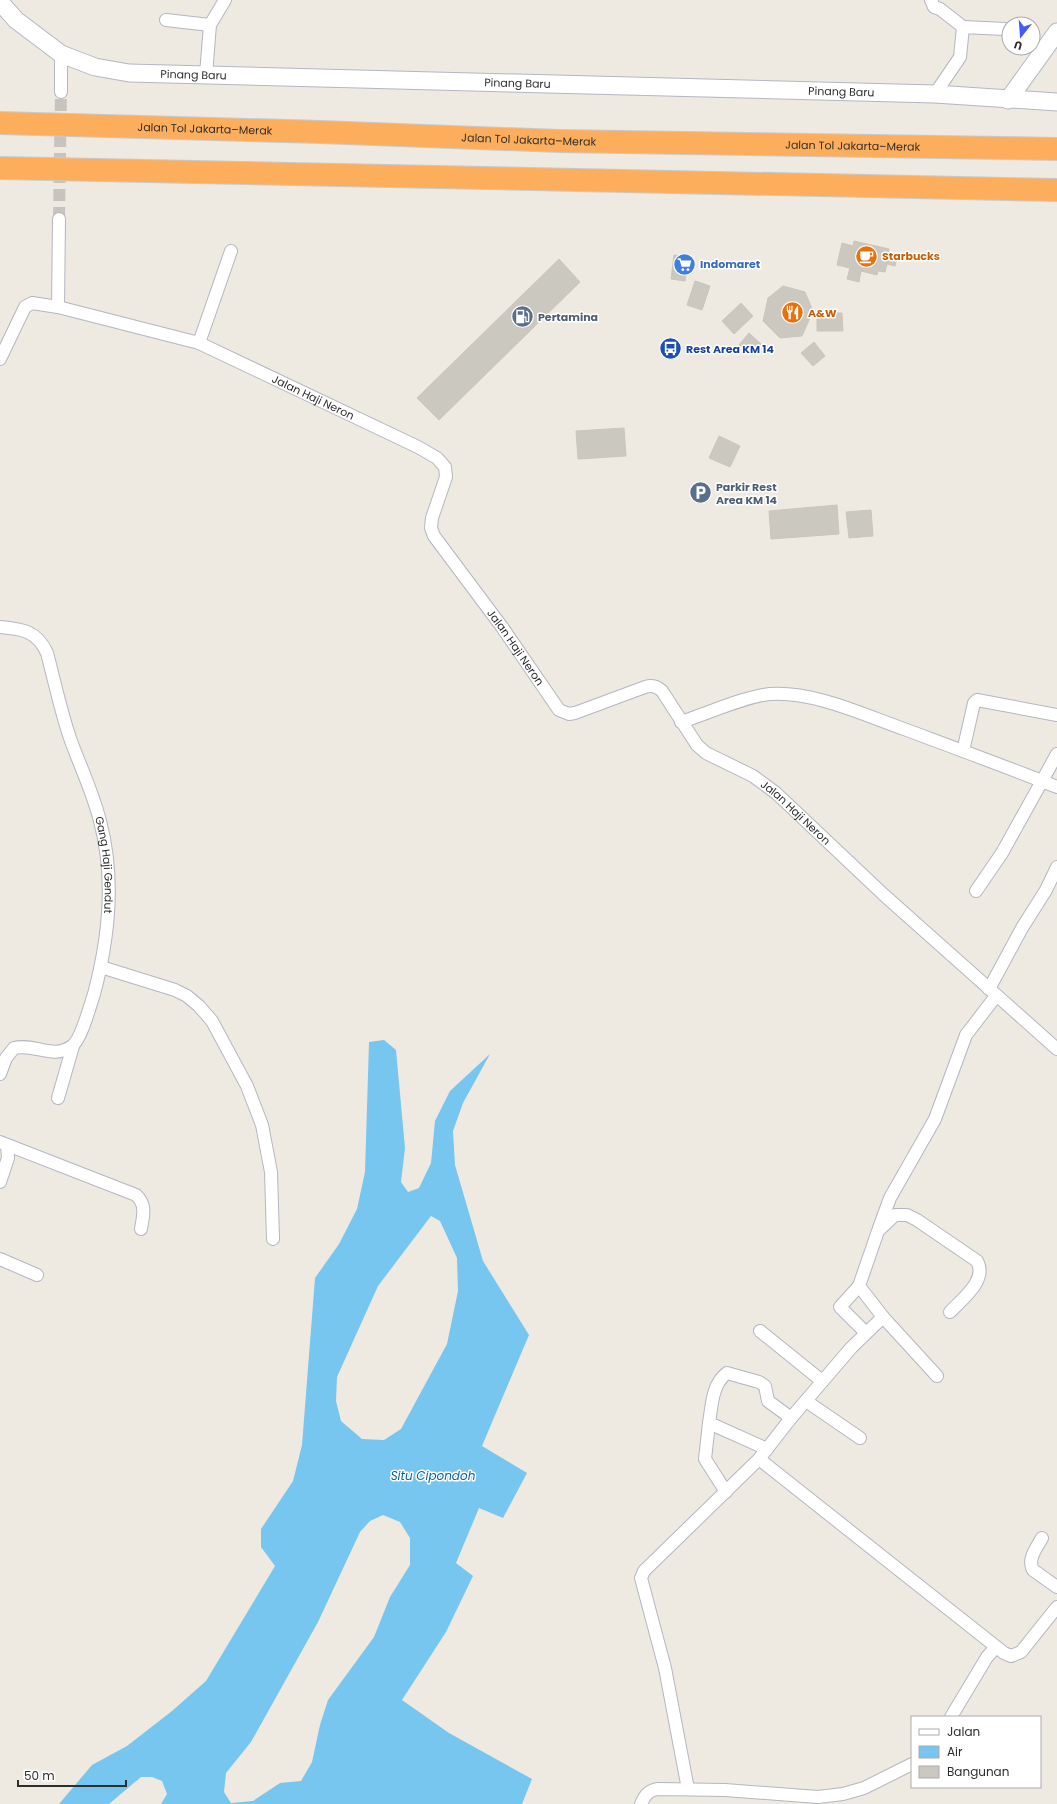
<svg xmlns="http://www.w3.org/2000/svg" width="1057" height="1804" font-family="Poppins,sans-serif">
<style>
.water{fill:#76c6ef;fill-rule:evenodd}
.building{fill:#cbc8bf;stroke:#cbc6ba}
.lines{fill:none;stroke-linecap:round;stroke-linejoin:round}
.street-tunnel{stroke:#c8c4bd;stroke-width:12;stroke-dasharray:12 6;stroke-linecap:butt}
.street-casing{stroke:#b4b6c1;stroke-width:14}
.secondary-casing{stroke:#b4b6c1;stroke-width:19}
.highway-casing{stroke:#c9c9c9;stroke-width:24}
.street{stroke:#fff;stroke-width:12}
.secondary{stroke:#fff;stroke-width:17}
.highway{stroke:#fdae5d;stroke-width:22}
.labels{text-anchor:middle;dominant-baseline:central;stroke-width:3;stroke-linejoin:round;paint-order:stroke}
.street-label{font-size:11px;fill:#2e2e2e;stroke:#fff}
.food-label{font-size:11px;font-weight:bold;fill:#c56008;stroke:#fff;text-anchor:start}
.shop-label{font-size:11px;font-weight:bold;fill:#366cbe;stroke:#fff;text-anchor:start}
.service-label{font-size:11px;font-weight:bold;fill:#4e5e75;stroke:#fff;text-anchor:start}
.transit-label{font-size:11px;font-weight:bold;fill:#164399;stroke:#fff;text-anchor:start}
.water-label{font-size:12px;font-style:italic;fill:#0f64a1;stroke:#fff}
</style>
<rect width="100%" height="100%" fill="#efeae1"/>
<!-- water -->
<path class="water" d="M 384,1040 L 396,1050 L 405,1148 L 401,1182 L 408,1192 L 419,1188 L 431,1163 L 435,1121 L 450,1091 L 490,1054 L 463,1103 L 453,1131 L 455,1165 L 483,1261 L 529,1335 L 482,1446 L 527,1473 L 503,1518 L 479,1508 L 456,1563 L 473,1576 L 446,1632 L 402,1700 L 449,1733 L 532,1779 L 522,1804 L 161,1804 L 167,1794 L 162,1781 L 152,1777 L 141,1777 L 109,1804 L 59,1804 L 92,1765 L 127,1746 L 172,1711 L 206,1681 L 275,1566 L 261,1547 L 261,1529 L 293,1481 L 302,1445 L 315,1278 L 339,1244 L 357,1209 L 365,1172 L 369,1042 ZM 431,1216 L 440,1221 L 457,1258 L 458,1291 L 447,1344 L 401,1429 L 384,1440 L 362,1439 L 341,1421 L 336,1401 L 337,1377 L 378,1286 ZM 383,1515 L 400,1522 L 410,1538 L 410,1565 L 390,1597 L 374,1637 L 328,1700 L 320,1725 L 312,1762 L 301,1781 L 280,1783 L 253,1801 L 231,1803 L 224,1792 L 226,1773 L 251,1742 L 318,1622 L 360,1532 L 370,1521 Z"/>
<!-- building -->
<path class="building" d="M 854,241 L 889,249 L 888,254 L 897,257 L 895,266 L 887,264 L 885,272 L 878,271 L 877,275 L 861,271 L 859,282 L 847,279 L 850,268 L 837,265 L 842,243 L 853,246 Z
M 674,255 L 689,257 L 685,281 L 671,279 Z
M 559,259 L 580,282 L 439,420 L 417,398 Z
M 695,281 L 710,286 L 702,310 L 687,305 Z
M 783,286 L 805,292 L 813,311 L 802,336 L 780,338 L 763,321 L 768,298 Z
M 741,303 L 753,316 L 734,334 L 722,321 Z
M 817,313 L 842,313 L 843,331 L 817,331 Z
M 749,333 L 761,344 L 752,355 L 739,345 Z
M 814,342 L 825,356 L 813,366 L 801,353 Z
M 624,428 L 626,456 L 578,459 L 576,431 Z
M 719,436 L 740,446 L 730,467 L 709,458 Z
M 837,505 L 839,534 L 771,539 L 769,511 Z
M 871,510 L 873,536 L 849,538 L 846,512 Z"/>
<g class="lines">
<!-- street-tunnel -->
<path class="street-tunnel" d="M 59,219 L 61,92"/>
<defs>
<g id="street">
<path d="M 931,0 L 934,7 L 940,9 L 963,27"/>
<path d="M 166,20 L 210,25"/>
<path d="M 61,54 L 61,92"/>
<path d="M 206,74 L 210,25 L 225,0"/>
<path d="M 935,94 L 960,57 L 963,27 L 1005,29"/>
<path d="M 58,307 L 59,219"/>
<path d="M 199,343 L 231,251"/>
<path id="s1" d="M 0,359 L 25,307 L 32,303 L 58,307 L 199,343 L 418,447 L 437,458 L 445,467 L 446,477 L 432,518 L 431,528 L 434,536 L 502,627 L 559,710 L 569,714 L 575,713 L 645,687 C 652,685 656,686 662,691 L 697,745 L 706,753 L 753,776 L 776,793 L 884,895 L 1057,1049"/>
<path id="s2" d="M 0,627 C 23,629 37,631 47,653 C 55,683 61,713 71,741 C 81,768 93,793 100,821 C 115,877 109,938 94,994 C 90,1006 81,1040 72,1046 C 53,1060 35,1043 14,1048 L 6,1058 L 0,1074"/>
<path d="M 681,722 C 706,714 746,696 770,694 C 814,691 864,715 904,729 C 955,748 1007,767 1057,787"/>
<path d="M 963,751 L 974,703 L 977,700 L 1057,715"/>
<path d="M 976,891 L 1002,853 L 1057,754"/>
<path d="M 101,967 L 175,990 L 187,996 L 199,1006 L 212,1021 L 247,1086 L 262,1125 L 271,1172 L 273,1239"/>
<path d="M 989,989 L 1022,928 L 1046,890 L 1057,867"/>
<path d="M 58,1098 L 73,1046"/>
<path d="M 0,1142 L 136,1195 C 147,1205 143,1216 141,1229"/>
<path d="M 0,1182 L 8,1158 L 7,1145"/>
<path d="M 879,1228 L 890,1198 L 935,1119 L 966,1035 L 996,996"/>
<path d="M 0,1259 L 37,1275"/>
<path d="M 859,1286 L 840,1307 L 866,1333"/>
<path d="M 883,1317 L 937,1376"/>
<path d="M 760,1331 L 822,1381"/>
<path d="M 806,1401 L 860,1438"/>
<path d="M 709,1423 L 705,1459 L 726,1492"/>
<path d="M 767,1449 L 709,1423 C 712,1405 712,1384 727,1373 L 759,1382 L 765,1386 L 768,1401 L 791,1418"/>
<path d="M 759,1459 L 1004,1653 L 1011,1656 L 1021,1652 L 1057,1607"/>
<path d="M 1042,1538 C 1037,1547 1027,1559 1033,1570 L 1057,1587"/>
<path d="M 951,1717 L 987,1657 L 996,1647"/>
<path d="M 688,1789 L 665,1668 L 641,1578 L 644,1571 L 759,1459 L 791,1418 L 851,1348 L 883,1317 L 859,1286 L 878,1231 L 895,1215 L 907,1215 L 917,1220 L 977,1261 C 988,1280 962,1299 950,1312"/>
<path d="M 641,1804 C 645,1795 648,1791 657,1789 L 725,1790 L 818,1797 L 843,1794 L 864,1788 L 912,1764"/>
</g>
<g id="secondary">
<path id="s3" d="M 0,2 L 16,20 L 61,54 L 95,67 L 129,73 L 935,94 L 1057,102"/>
<path d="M 1008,100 L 1057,32"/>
</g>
<g id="highway">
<path id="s4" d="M 0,123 L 321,132 L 559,141 L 1057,149"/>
<path d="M 0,168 L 1057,190"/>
</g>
</defs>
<!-- street casing -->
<use href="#street" class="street-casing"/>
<!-- secondary casing -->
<use href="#secondary" class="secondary-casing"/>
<!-- highway casing -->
<use href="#highway" class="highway-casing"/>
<!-- street -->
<use href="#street" class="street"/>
<!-- secondary -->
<use href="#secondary" class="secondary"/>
<!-- highway -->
<use href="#highway" class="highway"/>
</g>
<!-- icons -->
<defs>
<symbol id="cafe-disc" viewBox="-11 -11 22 22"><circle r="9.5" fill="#e8710a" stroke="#fff"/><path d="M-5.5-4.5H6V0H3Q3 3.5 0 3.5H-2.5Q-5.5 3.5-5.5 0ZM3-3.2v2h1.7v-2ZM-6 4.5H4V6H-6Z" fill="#fff"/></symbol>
<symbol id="supermarket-disc" viewBox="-11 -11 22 22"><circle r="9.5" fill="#3f7fe0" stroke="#fff"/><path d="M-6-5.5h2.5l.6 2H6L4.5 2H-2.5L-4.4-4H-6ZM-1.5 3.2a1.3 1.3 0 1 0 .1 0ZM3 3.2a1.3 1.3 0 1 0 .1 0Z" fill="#fff"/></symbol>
<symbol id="restaurant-disc" viewBox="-11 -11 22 22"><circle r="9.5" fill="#e8710a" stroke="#fff"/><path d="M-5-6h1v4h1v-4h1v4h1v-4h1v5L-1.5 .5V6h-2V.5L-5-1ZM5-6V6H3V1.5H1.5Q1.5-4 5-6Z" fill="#fff"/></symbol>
<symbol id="fuel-disc" viewBox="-11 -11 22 22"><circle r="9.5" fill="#5c6f8a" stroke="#fff"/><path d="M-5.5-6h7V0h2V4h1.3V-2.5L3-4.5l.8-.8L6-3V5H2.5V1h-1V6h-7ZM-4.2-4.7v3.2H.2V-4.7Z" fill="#fff"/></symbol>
<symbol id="bus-disc" viewBox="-11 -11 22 22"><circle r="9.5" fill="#1a4fb4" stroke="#fff"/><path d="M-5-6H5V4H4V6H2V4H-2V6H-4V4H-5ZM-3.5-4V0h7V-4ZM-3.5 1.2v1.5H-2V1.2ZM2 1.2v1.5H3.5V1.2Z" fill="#fff"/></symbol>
<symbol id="parking-disc" viewBox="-11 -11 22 22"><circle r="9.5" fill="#5c6f8a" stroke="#fff"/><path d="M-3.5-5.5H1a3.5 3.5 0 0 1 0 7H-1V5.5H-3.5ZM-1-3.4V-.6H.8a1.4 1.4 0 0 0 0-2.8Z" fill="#fff"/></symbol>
</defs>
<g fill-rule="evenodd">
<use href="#cafe-disc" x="854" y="244" width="25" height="25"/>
<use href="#supermarket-disc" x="672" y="252" width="25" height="25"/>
<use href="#restaurant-disc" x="780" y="300" width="25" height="25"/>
<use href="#fuel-disc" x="510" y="304" width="25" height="25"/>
<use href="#bus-disc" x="658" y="336" width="25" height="25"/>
<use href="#parking-disc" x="688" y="480" width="25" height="25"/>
</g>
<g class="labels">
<!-- street labels -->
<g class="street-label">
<text stroke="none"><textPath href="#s3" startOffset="216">Pinang Baru</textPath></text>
<text stroke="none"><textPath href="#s3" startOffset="540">Pinang Baru</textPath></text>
<text stroke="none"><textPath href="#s3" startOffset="864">Pinang Baru</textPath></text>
<text stroke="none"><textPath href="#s4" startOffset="205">Jalan Tol Jakarta–Merak</textPath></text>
<text stroke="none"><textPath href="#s4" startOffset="529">Jalan Tol Jakarta–Merak</textPath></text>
<text stroke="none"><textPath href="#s4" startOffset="853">Jalan Tol Jakarta–Merak</textPath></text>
<text stroke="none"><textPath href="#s1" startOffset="364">Jalan Haji Neron</textPath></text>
<text stroke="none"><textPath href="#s1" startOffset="724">Jalan Haji Neron</textPath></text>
<text stroke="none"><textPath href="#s1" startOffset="1095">Jalan Haji Neron</textPath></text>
<text stroke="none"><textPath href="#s2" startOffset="278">Gang Haji Gendut</textPath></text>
</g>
<!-- food labels -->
<g class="food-label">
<text x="882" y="256">Starbucks</text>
<text x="808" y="313">A&amp;W</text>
</g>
<!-- shop labels -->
<g class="shop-label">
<text x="700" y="264">Indomaret</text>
</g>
<!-- service labels -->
<g class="service-label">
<text x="538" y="317">Pertamina</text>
<text x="716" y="487">Parkir Rest<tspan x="716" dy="13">Area KM 14</tspan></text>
</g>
<!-- transit labels -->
<g class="transit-label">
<text x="686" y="349">Rest Area KM 14</text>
</g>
<!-- water labels -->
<g class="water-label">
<text x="433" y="1475">Situ Cipondoh</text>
</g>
</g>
<!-- legend -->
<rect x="911" y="1716" width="130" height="72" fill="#ffffff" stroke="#ababab"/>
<rect x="919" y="1729" width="20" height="6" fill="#ffffff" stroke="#ababab"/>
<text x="947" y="1736" font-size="12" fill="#2e2e2e">Jalan</text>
<rect x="919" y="1746" width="20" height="12" fill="#76c6ef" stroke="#ababab"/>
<text x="947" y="1756" font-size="12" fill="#2e2e2e">Air</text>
<rect x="919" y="1766" width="20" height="12" fill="#cbc8bf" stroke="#ababab"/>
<text x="947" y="1776" font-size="12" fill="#2e2e2e">Bangunan</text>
<!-- north arrow -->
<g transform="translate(1021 36) rotate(197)"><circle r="19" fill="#ffffff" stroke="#ababab"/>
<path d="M0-3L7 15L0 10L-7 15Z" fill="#4359f9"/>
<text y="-6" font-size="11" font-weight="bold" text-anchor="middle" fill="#2e2e2e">U</text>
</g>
<!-- scale -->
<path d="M18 1780v6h108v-6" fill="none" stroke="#2e2e2e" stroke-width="2"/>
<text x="24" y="1780" font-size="12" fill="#2e2e2e" stroke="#ffffff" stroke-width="3" paint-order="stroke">50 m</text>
</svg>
